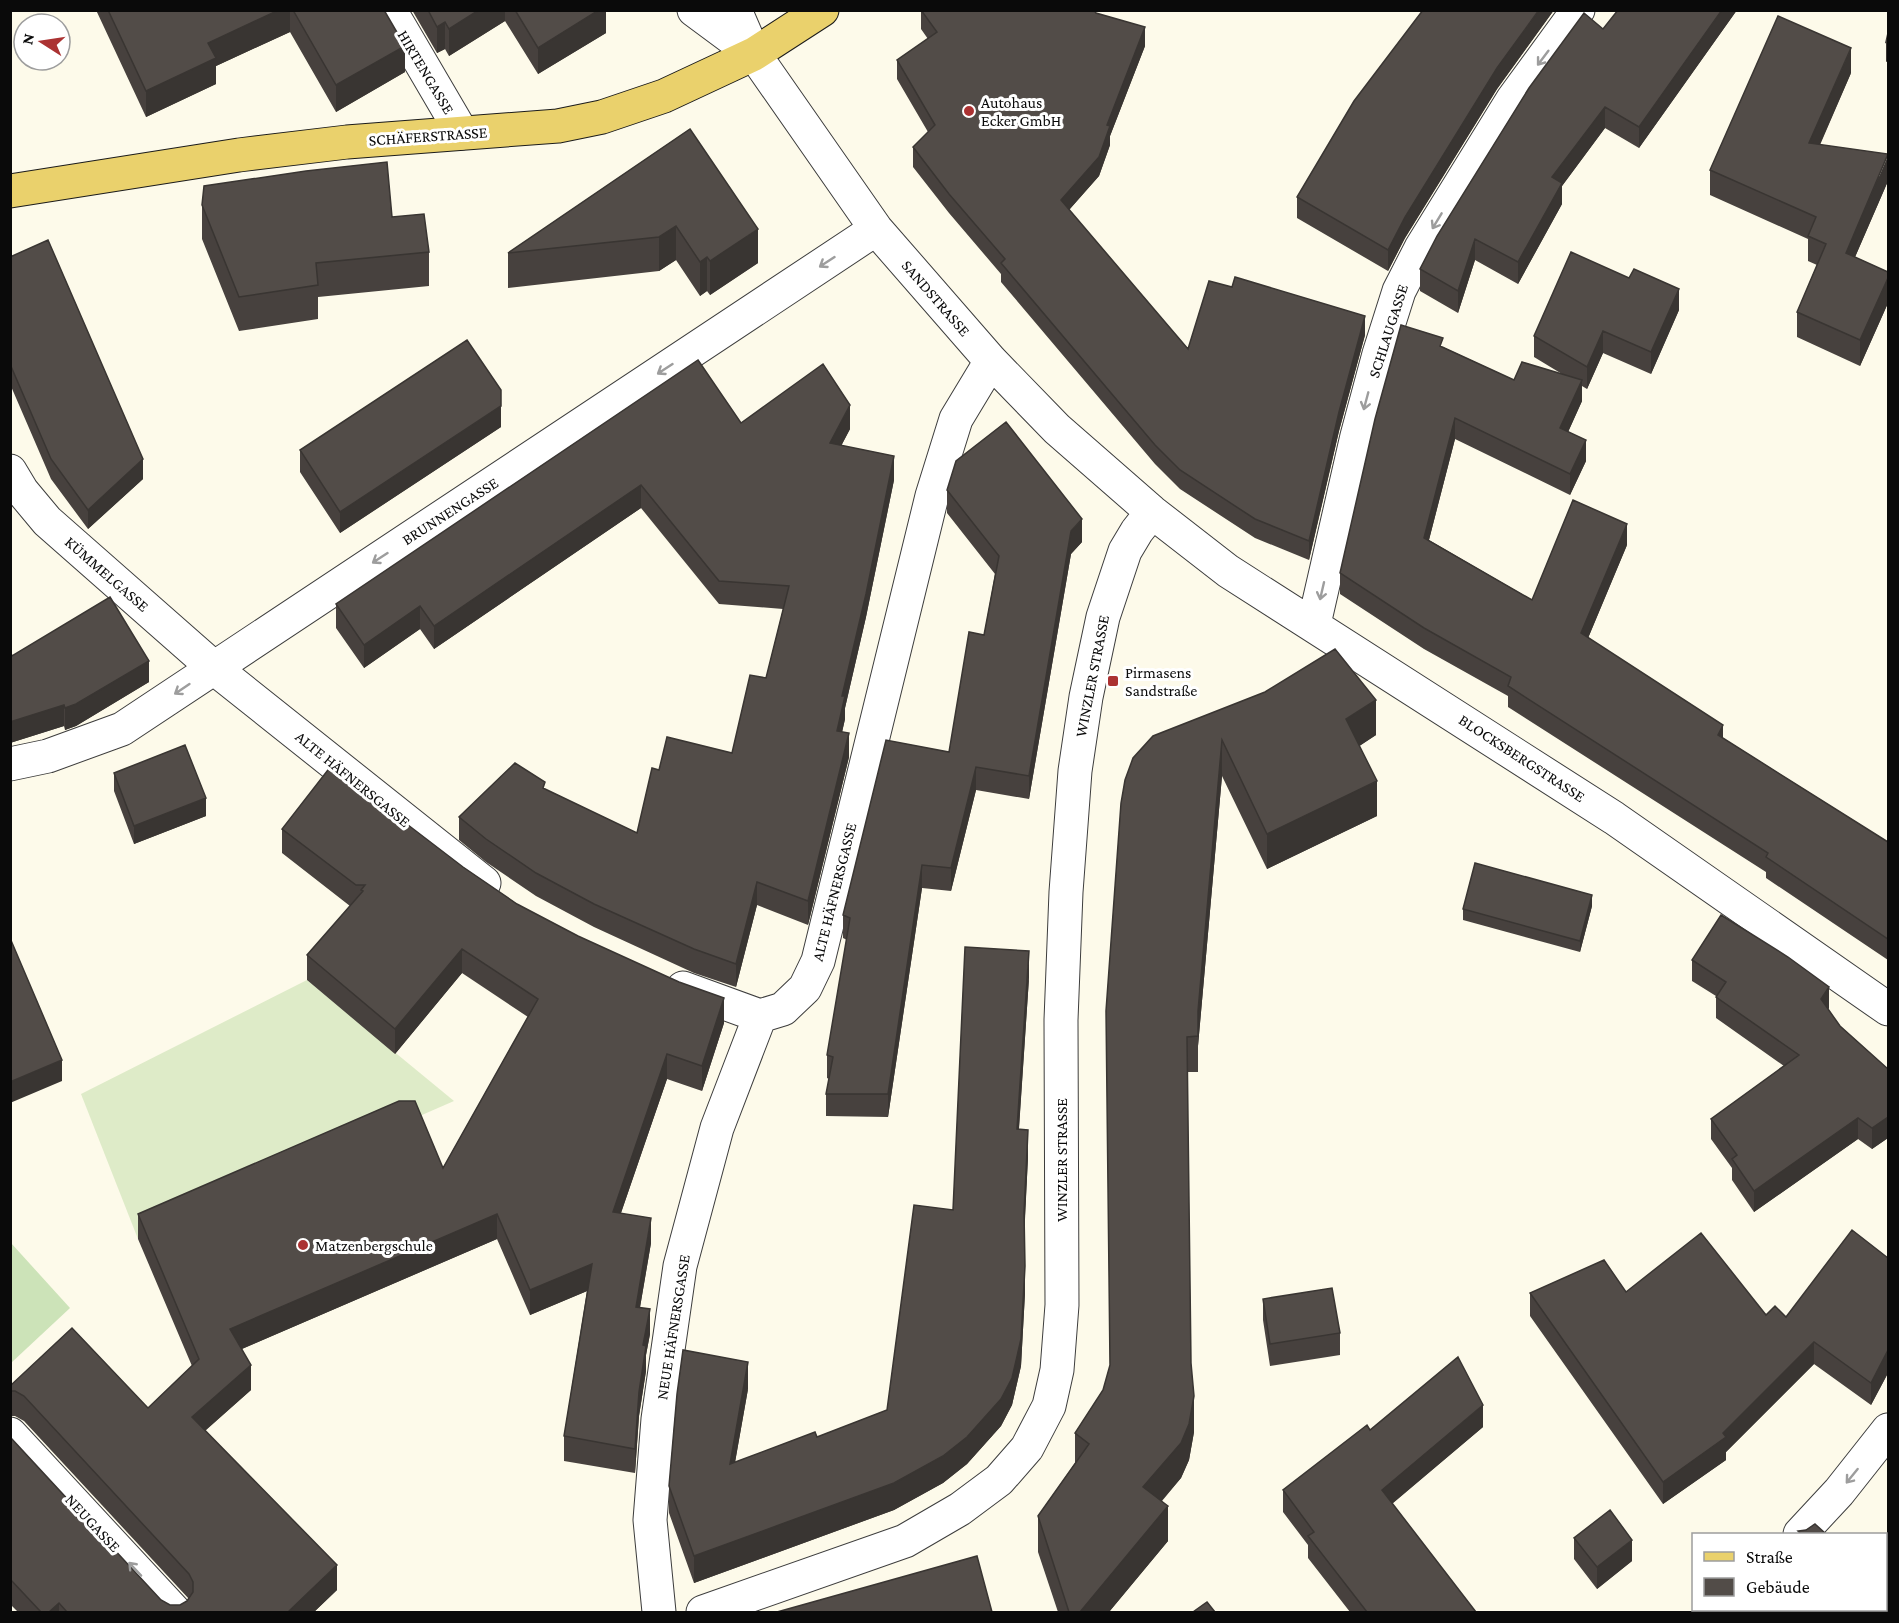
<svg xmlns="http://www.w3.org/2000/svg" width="1899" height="1623" font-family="'Crimson Pro',serif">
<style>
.green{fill:#cce3b8}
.pitch{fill:#deebc8}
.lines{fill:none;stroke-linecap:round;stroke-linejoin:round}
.minor-casing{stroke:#3d3d3d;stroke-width:35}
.major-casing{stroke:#1b1b1b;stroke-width:35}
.minor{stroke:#fff;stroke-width:33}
.major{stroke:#ead16c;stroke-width:33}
.wall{fill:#47413e}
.shaded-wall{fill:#393532}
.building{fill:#524c48;stroke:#393532;stroke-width:1.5}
.oneway{stroke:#9d9d9d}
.poi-dot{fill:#ab3232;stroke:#fff;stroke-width:2}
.labels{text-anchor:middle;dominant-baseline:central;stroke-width:6;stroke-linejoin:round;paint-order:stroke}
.street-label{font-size:16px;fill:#0a0a0a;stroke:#fff}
.poi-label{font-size:16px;fill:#0a0a0a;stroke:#fff;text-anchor:start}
</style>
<rect width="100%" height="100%" fill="#fdfaea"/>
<!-- green -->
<path class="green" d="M 11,1243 L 70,1308 L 11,1363 Z"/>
<!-- pitch -->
<path class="pitch" d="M 307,980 L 454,1101 L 138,1239 L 81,1094 Z"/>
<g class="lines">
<defs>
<path id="minor" d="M 390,10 L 462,133
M 694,10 L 752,53
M 735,10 L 754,54 L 876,229 L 991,361 L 1057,429 L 1152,512 L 1228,571 L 1614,818 L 1888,1009
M 10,471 L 22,491 L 47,521 L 214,668 L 484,883
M 1314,624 L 1357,436 L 1379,354 L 1399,291 L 1421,248 L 1513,99 L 1578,10
M 10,764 L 48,756 L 122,729 L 876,229
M 683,988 L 760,1016 L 783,1009 L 805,988 L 818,961 L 932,496 L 956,419 L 991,361
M 10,1434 L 175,1612
M 1800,1534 L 1839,1492 L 1888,1430
M 659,1612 L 650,1520 L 658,1419 L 680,1266 L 717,1128 L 760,1016
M 703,1612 L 905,1541 L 960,1509 L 999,1480 L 1027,1448 L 1049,1406 L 1057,1370 L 1062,1305 L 1061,1020 L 1066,892 L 1075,771 L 1086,697 L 1103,617 L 1125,551 L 1137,531 L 1152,512
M 1720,1612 L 1724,1610"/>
<path id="major" d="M 10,191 L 239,155 L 347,142 L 558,126 L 602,117 L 664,96 L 754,54 L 822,10"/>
</defs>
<!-- minor casing -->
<use href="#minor" class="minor-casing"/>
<!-- major casing -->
<use href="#major" class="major-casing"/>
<!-- minor -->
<use href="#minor" class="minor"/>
<!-- major -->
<use href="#major" class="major"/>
</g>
<!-- wall -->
<path class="wall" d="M 96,10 L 384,10 L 405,72 L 336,112 L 290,32 L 216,66 L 216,84 L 146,117 Z
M 412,10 L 606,10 L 606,33 L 538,74 L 505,21 L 449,56 L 445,49 L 437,53 Z
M 921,10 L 1094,10 L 1096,13 L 1145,46 L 1110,136 L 1110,145 L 1099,176 L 1069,210 L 1188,349 L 1365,335 L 1339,431 L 1309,560 L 1255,538 L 1180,489 L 1155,464 L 1001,282 L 1001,274 L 949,213 L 913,167 L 913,147 L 928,132 L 897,79 L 897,60 L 928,39 L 921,29 Z
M 1554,10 L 1497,89 L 1405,238 L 1388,271 L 1297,218 L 1297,197 Z
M 1618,10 L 1737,10 L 1639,148 L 1605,128 L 1562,186 L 1562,204 L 1518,284 L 1475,260 L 1458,313 L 1420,291 L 1420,269 Z
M 1851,73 L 1820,145 L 1888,181 L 1855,257 L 1888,272 L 1888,303 L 1860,366 L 1797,337 L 1797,312 L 1817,265 L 1808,261 L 1808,239 L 1710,195 L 1710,170 Z
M 690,129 L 758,263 L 710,295 L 707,291 L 700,296 L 676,260 L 659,271 L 508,288 L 508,253 Z
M 202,205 L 429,252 L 429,286 L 318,297 L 318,319 L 239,331 L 202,239 Z
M 10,257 L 143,479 L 88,529 L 51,479 L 10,384 Z
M 1679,310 L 1651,374 L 1603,353 L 1587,389 L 1582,386 L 1582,401 L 1568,432 L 1586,461 L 1570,495 L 1455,439 L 1429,540 L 1532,600 L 1627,545 L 1588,638 L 1723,738 L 1888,842 L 1888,960 L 1766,878 L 1766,872 L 1508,707 L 1508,696 L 1424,649 L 1340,594 L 1340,573 L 1443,347 L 1514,380 L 1562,374 L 1534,357 L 1534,336 Z
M 741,423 L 850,429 L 841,446 L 894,480 L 866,617 L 845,708 L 845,719 L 842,732 L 849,757 L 808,925 L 757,905 L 736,987 L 694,973 L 594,927 L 536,896 L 486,862 L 459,840 L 459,817 L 545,789 L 637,833 L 659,770 L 732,753 L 766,678 L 783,609 L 719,604 L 641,508 L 434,649 L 420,629 L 364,668 L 336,628 L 336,604 Z
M 501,427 L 340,533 L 300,472 L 300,450 Z
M 947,490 L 1082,542 L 1071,554 L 1029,799 L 976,790 L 951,891 L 922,888 L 888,1117 L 826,1116 L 826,1094 L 829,1079 L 827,1078 L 827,1055 L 847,940 L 843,938 L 843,915 L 949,752 L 984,635 L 995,574 L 947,513 Z
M 10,651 L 12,656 L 149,682 L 76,726 L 65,730 L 64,726 L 10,743 Z
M 1376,735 L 1359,746 L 1377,816 L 1267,869 L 1222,776 L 1198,1046 L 1198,1072 L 1187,1072 L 1191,1363 L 1194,1432 L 1189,1460 L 1181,1478 L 1162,1501 L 1168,1541 L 1109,1612 L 1058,1612 L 1038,1552 L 1038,1516 L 1075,1463 L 1075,1433 L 1103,1390 L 1110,1366 L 1153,736 Z
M 114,773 L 206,816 L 134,844 L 114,791 Z
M 282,829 L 463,867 L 517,904 L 724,1023 L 702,1091 L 667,1079 L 621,1213 L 651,1243 L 640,1307 L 650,1334 L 646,1355 L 646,1371 L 639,1416 L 635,1473 L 564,1461 L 564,1436 L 587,1291 L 530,1315 L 497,1239 L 242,1349 L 251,1390 L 205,1431 L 337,1590 L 314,1612 L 18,1612 L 10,1604 L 10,1437 L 161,1600 L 170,1605 L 180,1605 L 187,1601 L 189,1599 L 24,1421 L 15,1416 L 10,1416 L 10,1386 L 148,1408 L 192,1366 L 138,1239 L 138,1214 L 443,1168 L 528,1017 L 462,973 L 395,1054 L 307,980 L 307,955 L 350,906 L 282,853 Z
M 1592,906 L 1580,952 L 1463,920 L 1463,909 Z
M 1692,960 L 1829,1008 L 1828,1009 L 1840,1026 L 1888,1069 L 1888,1138 L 1872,1149 L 1858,1139 L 1754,1212 L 1732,1180 L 1732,1168 L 1711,1139 L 1711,1119 L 1784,1066 L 1716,1018 L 1716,996 L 1692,981 Z
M 1029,978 L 1019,1129 L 1028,1157 L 1024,1235 L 1025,1293 L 1021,1366 L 1012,1405 L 1001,1426 L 967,1464 L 943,1483 L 894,1510 L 694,1583 L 669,1513 L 669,1486 L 748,1389 L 735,1462 L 817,1437 L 887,1410 Z
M 1888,1257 L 1888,1373 L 1871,1405 L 1814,1364 L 1726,1452 L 1726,1460 L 1663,1504 L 1530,1316 L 1530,1293 L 1626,1292 L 1786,1317 Z
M 1263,1299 L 1340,1333 L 1340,1355 L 1270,1366 L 1263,1320 Z
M 1483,1427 L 1392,1504 L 1476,1612 L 1350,1612 L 1308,1558 L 1308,1545 L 1283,1512 L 1283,1490 L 1370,1430 Z
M 1574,1538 L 1632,1561 L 1597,1589 L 1574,1559 Z
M 1755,1610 L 1886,1610 L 1888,1612 L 1755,1612 Z"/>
<!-- shaded-wall -->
<path class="shaded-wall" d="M 279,10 L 290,10 L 290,32 L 216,66 L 216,84 L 146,117 L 146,91 L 208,43 Z
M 479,10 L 505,10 L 505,21 L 449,56 L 449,29 Z
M 599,10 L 606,10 L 606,33 L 538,74 L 538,48 Z
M 1539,10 L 1554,10 L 1497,89 L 1405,238 L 1388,271 L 1388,250 L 1405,217 L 1497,68 Z
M 1722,10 L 1737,10 L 1639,148 L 1639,127 Z
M 445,22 L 445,49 L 437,53 L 437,27 Z
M 1145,27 L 1145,46 L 1110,136 L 1110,145 L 1099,176 L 1061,219 L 1061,200 L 1107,125 Z
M 1888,41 L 1888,61 L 1886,62 L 1886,42 Z
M 405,46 L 405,72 L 336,112 L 336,85 Z
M 1851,48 L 1851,73 L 1809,169 L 1809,143 Z
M 1605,107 L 1605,128 L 1562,186 L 1562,204 L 1518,284 L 1518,262 L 1552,177 Z
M 1888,156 L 1888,181 L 1846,278 L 1846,253 Z
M 676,226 L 676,260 L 659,271 L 659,237 Z
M 758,229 L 758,263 L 710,295 L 710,261 Z
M 1475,239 L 1475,260 L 1458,313 L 1458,291 Z
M 707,257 L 707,291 L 700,296 L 700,262 Z
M 1888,278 L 1888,303 L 1860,366 L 1860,340 Z
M 1679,289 L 1679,310 L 1651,374 L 1651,352 Z
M 1365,316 L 1365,335 L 1339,431 L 1309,560 L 1309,541 L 1339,412 Z
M 1603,331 L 1603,353 L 1587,389 L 1587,367 Z
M 1582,380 L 1582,401 L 1560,450 L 1560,428 Z
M 850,405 L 850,429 L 830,467 L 830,443 Z
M 501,406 L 501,427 L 340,533 L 340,512 Z
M 1455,418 L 1455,439 L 1424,559 L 1424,538 Z
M 1586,440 L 1586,461 L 1570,495 L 1570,474 Z
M 894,456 L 894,480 L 866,617 L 845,708 L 845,719 L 837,755 L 837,731 L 842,696 Z
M 143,459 L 143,479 L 88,529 L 88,510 Z
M 641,485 L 641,508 L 434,649 L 434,626 Z
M 1082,519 L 1082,542 L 1071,554 L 1029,799 L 1029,776 L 1071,531 Z
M 1627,524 L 1627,545 L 1581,655 L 1581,633 Z
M 420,606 L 420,629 L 364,668 L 364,645 Z
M 149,661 L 149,682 L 76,726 L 65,730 L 65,708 Z
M 1376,700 L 1376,735 L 1346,755 L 1346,719 Z
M 64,705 L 64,726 L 10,743 L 10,722 Z
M 1723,725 L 1723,746 L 1718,735 Z
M 849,733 L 849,757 L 808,925 L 808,901 Z
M 1222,740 L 1222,776 L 1198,1046 L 1198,1011 Z
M 976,767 L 976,790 L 951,891 L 951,868 Z
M 1377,781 L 1377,816 L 1267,869 L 1267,834 Z
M 206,798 L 206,816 L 134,844 L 134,826 Z
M 922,865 L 922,888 L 888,1117 L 888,1094 Z
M 757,882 L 757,905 L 736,987 L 736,964 Z
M 1592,895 L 1592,906 L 1580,952 L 1580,941 Z
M 462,949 L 462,973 L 395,1054 L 395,1029 Z
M 1029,951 L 1029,978 L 1017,1156 L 1017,1129 Z
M 1829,987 L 1829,1008 L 1821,1020 L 1821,999 Z
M 724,998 L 724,1023 L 702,1091 L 702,1066 Z
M 667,1054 L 667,1079 L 613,1236 L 613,1212 Z
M 62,1060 L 62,1081 L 10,1103 L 10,1082 Z
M 1888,1117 L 1888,1138 L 1872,1149 L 1872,1128 Z
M 1858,1118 L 1858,1139 L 1754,1212 L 1754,1191 Z
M 1028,1130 L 1028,1157 L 1024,1240 L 1024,1213 Z
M 497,1214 L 497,1239 L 230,1354 L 230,1329 Z
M 651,1218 L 651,1243 L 636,1331 L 636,1307 Z
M 592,1264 L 592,1289 L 530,1315 L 530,1290 Z
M 1025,1266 L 1025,1293 L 1021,1366 L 1012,1405 L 1001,1426 L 967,1464 L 943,1483 L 894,1510 L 694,1583 L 694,1556 L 967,1437 Z
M 650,1309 L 650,1334 L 646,1355 L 646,1371 L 639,1416 L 635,1473 L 635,1449 L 643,1345 Z
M 1814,1342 L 1814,1364 L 1726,1452 L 1726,1460 L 1663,1504 L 1663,1482 L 1723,1433 Z
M 1888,1350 L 1888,1373 L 1871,1405 L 1871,1383 Z
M 748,1362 L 748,1389 L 730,1491 L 730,1464 Z
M 251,1365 L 251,1390 L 192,1442 L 192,1417 Z
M 1194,1396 L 1194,1432 L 1189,1460 L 1181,1478 L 1143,1522 L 1143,1487 Z
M 1483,1405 L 1483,1427 L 1382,1512 L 1382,1490 Z
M 1168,1506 L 1168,1541 L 1109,1612 L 1080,1612 Z
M 1632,1540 L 1632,1561 L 1597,1589 L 1597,1567 Z
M 337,1565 L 337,1590 L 314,1612 L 288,1612 Z
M 59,1603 L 59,1612 L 49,1612 Z"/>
<!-- building -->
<path class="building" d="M 108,10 L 279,10 L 208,43 L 216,58 L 146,91 Z
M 293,10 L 384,10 L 405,46 L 336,85 Z
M 428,10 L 479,10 L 449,29 L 445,22 L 437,27 Z
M 515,10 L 599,10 L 538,48 Z
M 921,10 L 1094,10 L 1096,13 L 1145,27 L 1107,125 L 1110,126 L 1099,157 L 1061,200 L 1188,349 L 1209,281 L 1232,287 L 1235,277 L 1365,316 L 1339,412 L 1309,541 L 1255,519 L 1180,470 L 1155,445 L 1001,263 L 1005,259 L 949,194 L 913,147 L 935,125 L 897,60 L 937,32 Z
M 1423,10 L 1539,10 L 1497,68 L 1405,217 L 1388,250 L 1297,197 L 1354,101 Z
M 1618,10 L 1722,10 L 1639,127 L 1605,107 L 1552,177 L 1562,183 L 1518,262 L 1475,239 L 1458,291 L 1420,269 L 1437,236 L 1529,88 L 1584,13 L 1603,29 Z
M 1778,16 L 1851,48 L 1809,143 L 1888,154 L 1846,253 L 1888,272 L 1888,278 L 1860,340 L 1797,312 L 1826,244 L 1808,236 L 1816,217 L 1710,170 Z
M 1888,33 L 1888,41 L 1886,42 Z
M 690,129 L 758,229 L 710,261 L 707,257 L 700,262 L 676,226 L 659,237 L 508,253 Z
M 387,162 L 392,217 L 424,214 L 429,252 L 316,263 L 318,285 L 239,297 L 202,205 L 204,186 L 306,171 Z
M 48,240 L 143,459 L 88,510 L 51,459 L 10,364 L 10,257 Z
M 1571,252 L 1629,278 L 1634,269 L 1679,289 L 1651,352 L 1603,331 L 1587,367 L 1534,336 Z
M 1401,325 L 1443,338 L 1440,346 L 1514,380 L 1522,362 L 1582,380 L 1560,428 L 1586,440 L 1570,474 L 1455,418 L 1424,538 L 1532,600 L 1573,500 L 1627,524 L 1581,633 L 1723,725 L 1718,735 L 1888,842 L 1888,939 L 1766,857 L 1768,853 L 1508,686 L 1511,677 L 1424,628 L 1340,573 L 1375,419 Z
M 467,340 L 501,390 L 501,406 L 340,512 L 300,450 Z
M 698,360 L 741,423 L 823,364 L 850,405 L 830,443 L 894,456 L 866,594 L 842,696 L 845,696 L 837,731 L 849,733 L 808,901 L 757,882 L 736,964 L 694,949 L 594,904 L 536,873 L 486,839 L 459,817 L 515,763 L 545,782 L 543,788 L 637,833 L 652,768 L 659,770 L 667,737 L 732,753 L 750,675 L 766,678 L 789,586 L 719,581 L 641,485 L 434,626 L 420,606 L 364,645 L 336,604 Z
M 1006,422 L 1082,519 L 1071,531 L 1029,776 L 976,767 L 951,868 L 922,865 L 888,1094 L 826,1094 L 833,1057 L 827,1055 L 850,918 L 843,915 L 886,740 L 949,752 L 969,632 L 984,635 L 999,556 L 947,490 L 956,461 Z
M 110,597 L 149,661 L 76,704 L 65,708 L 64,705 L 10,722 L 10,651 L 12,656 Z
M 1335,649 L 1376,700 L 1346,719 L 1377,781 L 1267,834 L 1222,740 L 1198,1011 L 1198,1036 L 1187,1037 L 1191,1363 L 1194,1396 L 1189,1424 L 1181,1443 L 1143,1487 L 1168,1506 L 1080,1612 L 1069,1612 L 1038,1516 L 1089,1444 L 1075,1433 L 1103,1390 L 1110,1365 L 1106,1011 L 1121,803 L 1125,780 L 1133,758 L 1153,736 L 1265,692 Z
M 185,745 L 206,798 L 134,826 L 114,773 Z
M 331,766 L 463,867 L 517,904 L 578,936 L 679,982 L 724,998 L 702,1066 L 667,1054 L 613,1212 L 651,1218 L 636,1307 L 650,1309 L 643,1345 L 646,1346 L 639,1392 L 635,1449 L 564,1436 L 592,1264 L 530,1290 L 497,1214 L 230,1329 L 251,1365 L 192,1417 L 337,1565 L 288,1612 L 67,1612 L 59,1603 L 49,1612 L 41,1612 L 10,1579 L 10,1437 L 161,1600 L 170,1605 L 180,1605 L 187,1601 L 193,1592 L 193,1582 L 189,1574 L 24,1396 L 15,1391 L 10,1391 L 10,1386 L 72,1328 L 148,1408 L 199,1359 L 138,1214 L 399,1101 L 415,1101 L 443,1168 L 538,999 L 462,949 L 395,1029 L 307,955 L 363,891 L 361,890 L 365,885 L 356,885 L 282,829 Z
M 1475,863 L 1592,895 L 1580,941 L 1463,909 Z
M 1721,915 L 1788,957 L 1829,987 L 1821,999 L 1840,1026 L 1888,1069 L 1888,1117 L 1872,1128 L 1858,1118 L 1754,1191 L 1732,1159 L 1737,1155 L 1711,1119 L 1799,1055 L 1716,997 L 1726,982 L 1692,960 Z
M 10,938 L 62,1060 L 10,1082 Z
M 965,947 L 1029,951 L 1017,1129 L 1028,1130 L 1024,1213 L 1025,1266 L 1021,1339 L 1012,1378 L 1001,1399 L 967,1437 L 943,1456 L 894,1483 L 694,1556 L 669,1486 L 677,1394 L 683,1350 L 748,1362 L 730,1464 L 815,1432 L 817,1437 L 887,1410 L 914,1205 L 953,1210 Z
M 1852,1230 L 1888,1258 L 1888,1257 L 1888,1350 L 1871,1383 L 1814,1342 L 1723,1433 L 1726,1437 L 1663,1482 L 1530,1293 L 1604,1260 L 1626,1292 L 1701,1233 L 1766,1315 L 1775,1306 L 1786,1317 Z
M 1332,1288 L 1340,1333 L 1270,1344 L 1263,1299 Z
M 1458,1357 L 1483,1405 L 1382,1490 L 1476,1612 L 1367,1612 L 1308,1536 L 1314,1532 L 1283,1490 L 1367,1425 L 1370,1430 Z
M 1610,1510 L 1632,1540 L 1597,1567 L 1574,1538 Z
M 1815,1524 L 1826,1534 L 1801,1534 L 1798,1531 L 1806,1530 Z
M 977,1556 L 992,1612 L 777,1612 Z
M 1886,1596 L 1888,1599 L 1888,1612 L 1849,1612 L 1848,1611 L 1846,1612 L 1774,1612 L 1771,1610 L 1886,1610 Z
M 1207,1602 L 1215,1612 L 1193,1612 Z"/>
<!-- one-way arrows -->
<defs><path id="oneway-shaft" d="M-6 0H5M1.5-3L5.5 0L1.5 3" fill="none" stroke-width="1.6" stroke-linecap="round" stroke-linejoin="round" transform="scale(1.5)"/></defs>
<g class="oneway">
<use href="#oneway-shaft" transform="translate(1543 58) rotate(127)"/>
<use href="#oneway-shaft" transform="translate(1437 221) rotate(121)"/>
<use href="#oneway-shaft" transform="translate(827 262) rotate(147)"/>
<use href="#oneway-shaft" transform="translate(665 369) rotate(147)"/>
<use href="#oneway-shaft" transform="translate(1366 401) rotate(105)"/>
<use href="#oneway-shaft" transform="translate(380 558) rotate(147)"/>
<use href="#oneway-shaft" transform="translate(1322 591) rotate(103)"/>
<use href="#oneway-shaft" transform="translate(182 689) rotate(146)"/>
<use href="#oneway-shaft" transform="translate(1852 1476) rotate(129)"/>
<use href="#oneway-shaft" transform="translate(135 1569) rotate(-133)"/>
</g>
<!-- markers -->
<g class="poi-dot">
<circle cx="969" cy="111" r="6"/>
<rect x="1107" y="675" width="12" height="12" rx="3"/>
<circle cx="303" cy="1245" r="6"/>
</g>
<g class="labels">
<!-- street labels -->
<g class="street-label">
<text transform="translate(426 72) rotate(59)">HIRTENGASSE</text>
<text transform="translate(428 136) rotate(-4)">SCHÄFERSTRASSE</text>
<text transform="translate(936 298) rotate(49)">SANDSTRASSE</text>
<text transform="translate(1388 331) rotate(-72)">SCHLAUGASSE</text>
<text transform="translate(450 511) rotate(-33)">BRUNNENGASSE</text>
<text transform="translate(107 574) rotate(41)">KÜMMELGASSE</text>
<text transform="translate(1092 676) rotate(-79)">WINZLER STRASSE</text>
<text transform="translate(1522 758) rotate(33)">BLOCKSBERGSTRASSE</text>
<text transform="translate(353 779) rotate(39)">ALTE HÄFNERSGASSE</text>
<text transform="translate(834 892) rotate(-76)">ALTE HÄFNERSGASSE</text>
<text transform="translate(1061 1160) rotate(-90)">WINZLER STRASSE</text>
<text transform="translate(673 1327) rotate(-81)">NEUE HÄFNERSGASSE</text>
<text transform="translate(93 1523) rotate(47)">NEUGASSE</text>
</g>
<!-- poi labels -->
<g class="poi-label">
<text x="981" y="102">Autohaus<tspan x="981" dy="18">Ecker GmbH</tspan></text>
<text x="1125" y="672">Pirmasens<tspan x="1125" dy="18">Sandstraße</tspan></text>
<text x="315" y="1245">Matzenbergschule</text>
</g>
</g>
<!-- border -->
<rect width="1899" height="1623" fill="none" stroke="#0a0a0a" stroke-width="24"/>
<!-- legend -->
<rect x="1692" y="1533" width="195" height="78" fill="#ffffff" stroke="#9d9d9d" stroke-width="1.5"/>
<rect x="1704" y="1552" width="30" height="9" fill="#ead16c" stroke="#9d9d9d" stroke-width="1.5"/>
<text x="1746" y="1563" font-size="18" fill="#0a0a0a">Straße</text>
<rect x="1704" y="1578" width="30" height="18" fill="#524c48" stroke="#9d9d9d" stroke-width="1.5"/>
<text x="1746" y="1593" font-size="18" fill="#0a0a0a">Gebäude</text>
<!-- north arrow -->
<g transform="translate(42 42) rotate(282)"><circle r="28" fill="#ffffff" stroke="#9d9d9d" stroke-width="1.5"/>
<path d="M0-4.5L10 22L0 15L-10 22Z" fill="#ab3232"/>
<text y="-9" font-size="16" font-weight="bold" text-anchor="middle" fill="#0a0a0a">N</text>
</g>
</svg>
